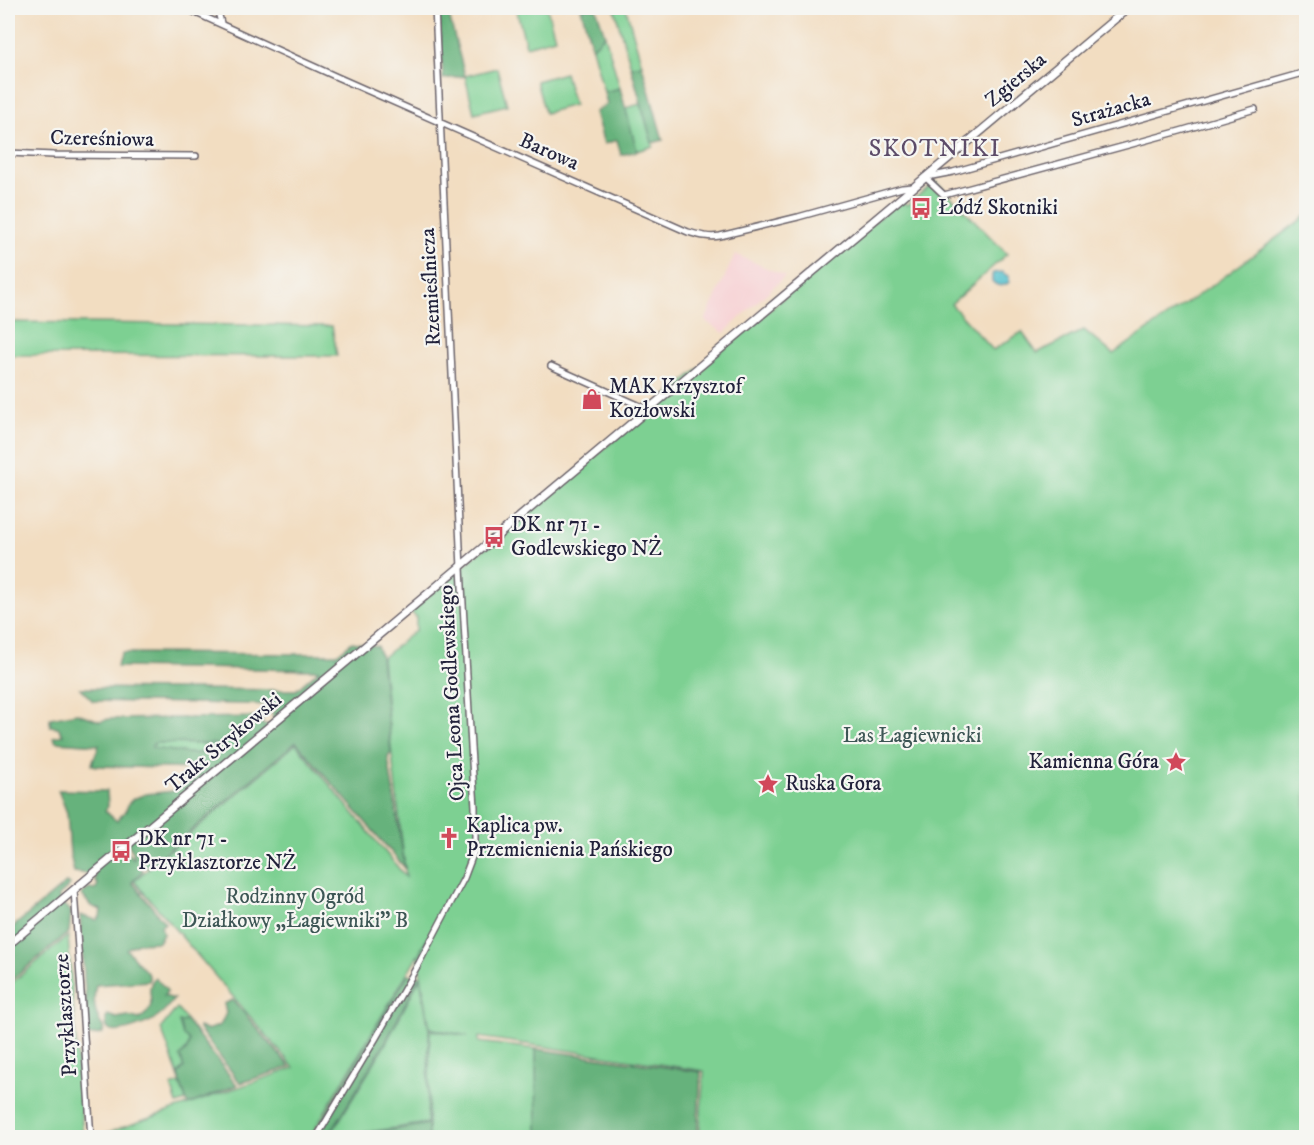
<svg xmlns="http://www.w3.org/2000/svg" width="1314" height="1145" font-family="'IM FELL DW Pica',serif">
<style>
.built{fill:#f7cfd2}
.green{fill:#7dd092;stroke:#507966;stroke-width:1.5}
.forest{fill:#66b27c;stroke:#446a5c;stroke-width:1.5;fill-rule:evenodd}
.water{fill:#54c1cd;stroke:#3b7284;stroke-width:1.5}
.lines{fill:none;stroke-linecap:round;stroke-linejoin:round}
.minor-casing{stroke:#6b636a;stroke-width:8}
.secondary-casing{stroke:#6b636a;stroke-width:10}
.minor{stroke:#fff;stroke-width:5}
.secondary{stroke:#fff;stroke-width:7}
.labels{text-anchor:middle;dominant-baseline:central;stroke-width:4.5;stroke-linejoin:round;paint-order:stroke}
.street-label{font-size:21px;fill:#22223b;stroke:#f6f6f2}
.poi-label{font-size:21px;fill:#22223b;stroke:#f6f6f2;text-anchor:start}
.park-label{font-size:21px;fill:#3d5655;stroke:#f6f6f2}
.quarter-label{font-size:24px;letter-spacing:1.5px;fill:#5d4c69;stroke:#f6f6f2}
</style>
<rect width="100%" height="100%" fill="#f6f6f2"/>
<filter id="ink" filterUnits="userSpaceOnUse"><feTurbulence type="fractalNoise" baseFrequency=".0167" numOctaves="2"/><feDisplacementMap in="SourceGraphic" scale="12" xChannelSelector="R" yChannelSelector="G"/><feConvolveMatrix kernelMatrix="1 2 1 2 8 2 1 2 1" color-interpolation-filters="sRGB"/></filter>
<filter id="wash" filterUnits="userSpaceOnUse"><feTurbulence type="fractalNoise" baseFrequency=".008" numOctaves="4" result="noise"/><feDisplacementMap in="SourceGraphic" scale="24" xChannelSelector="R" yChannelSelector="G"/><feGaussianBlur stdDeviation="1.35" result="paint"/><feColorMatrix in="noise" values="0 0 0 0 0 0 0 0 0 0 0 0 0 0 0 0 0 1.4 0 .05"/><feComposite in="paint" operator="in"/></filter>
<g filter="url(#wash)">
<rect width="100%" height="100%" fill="#f2ddc1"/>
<!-- built -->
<path class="built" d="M 735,254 L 785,276 L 724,333 L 705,321 Z"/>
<!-- green -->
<path class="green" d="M 516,8 L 547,8 L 555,38 L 526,46 Z
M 614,8 L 626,8 L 642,65 L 631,67 Z
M 605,35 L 620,88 L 604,92 L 592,48 Z
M 497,68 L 507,105 L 474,113 L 465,76 Z
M 565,73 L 574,105 L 545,113 L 536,81 Z
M 641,104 L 653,146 L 637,151 L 625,108 Z
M 936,181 L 1007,254 L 951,304 L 993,350 L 1022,332 L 1037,353 L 1084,330 L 1113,354 L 1217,282 L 1306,216 L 1306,1137 L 699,1137 L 704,1071 L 479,1037 L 479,1042 L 536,1049 L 537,1137 L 428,1137 L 430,1030 L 468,1036 L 430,1028 L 418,957 L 429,937 L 429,935 L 415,960 L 310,1137 L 98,1138 L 98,1136 L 294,1068 L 134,881 L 296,744 L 406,877 L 392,756 L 382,658 L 416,630 L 416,617 L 410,611 L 900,200 L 907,205 Z
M 8,322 L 332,326 L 337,356 L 8,355 Z
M 158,743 L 217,744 L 216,748 L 194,754 L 152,748 L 153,744 Z
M 68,936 L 83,1137 L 8,1137 L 8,986 Z
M 420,978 L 429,1030 L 427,1123 L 336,1137 L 330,1136 L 385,1045 Z
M 177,1008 L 187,1021 L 179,1023 L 189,1040 L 189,1045 L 181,1056 L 184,1067 L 178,1075 L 161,1028 Z
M 180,1083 L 186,1101 L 177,1104 L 171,1086 Z"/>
<!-- forest -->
<path class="forest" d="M 439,8 L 447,8 L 465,76 L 443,79 Z
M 581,8 L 596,8 L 605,35 L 592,48 Z
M 642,65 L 663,140 L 652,143 L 631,67 Z
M 620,88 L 637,151 L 621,155 L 617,140 L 604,144 L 595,112 L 607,104 L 604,92 Z
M 352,642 L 377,646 L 381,657 L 391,753 L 388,757 L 405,868 L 296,742 L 148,867 L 140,866 L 143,871 L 132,882 L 165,923 L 161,926 L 163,934 L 158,942 L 138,943 L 126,949 L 149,975 L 149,981 L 96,985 C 92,1001 95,1016 104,1029 L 102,1034 L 88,1036 L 80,915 L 96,920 L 100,917 L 101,910 L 91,906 L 81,894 L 89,889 L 95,890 L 98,885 L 95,880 L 96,875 L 74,872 L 70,854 L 67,813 L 58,790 L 107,791 L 108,806 L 105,811 L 117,821 L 126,810 L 129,803 L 133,799 L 146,794 L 174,791 L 194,776 L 198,769 L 97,766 L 92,765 C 93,758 97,752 99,745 L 56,742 L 53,737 L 63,735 L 58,727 L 50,726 L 50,718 L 77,713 L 100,721 L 109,719 L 262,717 L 262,725 L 274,725 L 272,713 L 279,705 L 93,701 L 80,688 L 296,690 L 319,670 L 117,667 L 118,661 L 122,653 L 337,654 ZM 158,743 L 216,744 L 215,749 L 194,754 L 152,748 L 153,744 ZM 123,842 L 127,842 L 133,852 L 134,859 L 126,852 L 119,854 L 114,850 Z
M 66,883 L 70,885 L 58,897 L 64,905 L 71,912 L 69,932 L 8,983 L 8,931 Z
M 408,974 L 420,976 L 384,1045 L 328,1137 L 312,1138 Z
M 155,977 C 158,983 164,984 167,991 L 164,996 L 174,999 C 169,1005 164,1012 158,1017 C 151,1022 117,1036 109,1030 C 105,1027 106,1022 106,1017 L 108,1015 L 116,1018 L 128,1016 L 139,1019 C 163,1004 141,994 155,977 Z
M 233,1000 L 290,1067 L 240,1083 L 199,1029 L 199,1027 L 206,1030 L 216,1027 L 221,1024 L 226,1013 L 224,1004 Z
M 187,1021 L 237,1085 L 188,1105 L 178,1075 L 184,1067 L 180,1056 C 186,1051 189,1048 189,1040 L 183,1036 L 179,1022 Z
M 536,1049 L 701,1072 L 697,1137 L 537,1137 Z
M 428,1124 L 428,1137 L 360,1137 L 360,1135 Z"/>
<!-- water -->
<path class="water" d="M 1002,272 L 1009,277 L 1009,282 C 1004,287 997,287 992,281 L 992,275 L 993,273 Z"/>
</g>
<g filter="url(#ink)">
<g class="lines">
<defs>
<path id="minor" d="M 185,8 L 337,77 L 688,232 C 699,235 708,238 720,236 L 798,217 L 902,188 L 913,187
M 217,8 L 221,23
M 8,153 L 54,155 L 196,156
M 925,177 L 944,195 L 1180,131 L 1255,109
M 927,177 L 953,172 L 1306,72
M 551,366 L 647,409
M 74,890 L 91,1138
M 316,1138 L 376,1038 L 419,963 L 464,878 L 475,849 L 475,807 L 471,747 L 461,568 L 435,8"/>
<path id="secondary" d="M 8,945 L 1128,8"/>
</defs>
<!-- minor casing -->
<use href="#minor" class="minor-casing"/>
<!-- secondary casing -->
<use href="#secondary" class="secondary-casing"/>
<!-- minor -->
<use href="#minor" class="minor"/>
<!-- secondary -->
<use href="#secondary" class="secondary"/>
</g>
</g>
<!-- icons -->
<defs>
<symbol id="bus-bare" viewBox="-9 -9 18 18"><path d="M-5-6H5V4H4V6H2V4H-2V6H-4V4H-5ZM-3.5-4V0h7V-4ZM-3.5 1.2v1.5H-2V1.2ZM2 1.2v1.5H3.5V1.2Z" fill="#d1495b" stroke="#f6f6f2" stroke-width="2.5" paint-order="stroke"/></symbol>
<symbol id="shop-bare" viewBox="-9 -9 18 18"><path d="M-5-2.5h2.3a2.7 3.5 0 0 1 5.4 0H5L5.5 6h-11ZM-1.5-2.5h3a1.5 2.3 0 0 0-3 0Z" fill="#d1495b" stroke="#f6f6f2" stroke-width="2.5" paint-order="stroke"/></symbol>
<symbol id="sight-bare" viewBox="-9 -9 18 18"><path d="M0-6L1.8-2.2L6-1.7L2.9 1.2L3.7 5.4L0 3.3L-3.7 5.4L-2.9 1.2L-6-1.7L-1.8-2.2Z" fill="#d1495b" stroke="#f6f6f2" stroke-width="2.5" paint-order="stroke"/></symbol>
<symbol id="church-bare" viewBox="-9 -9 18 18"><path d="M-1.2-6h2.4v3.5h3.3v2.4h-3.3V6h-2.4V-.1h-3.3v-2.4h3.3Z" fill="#d1495b" stroke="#f6f6f2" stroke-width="2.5" paint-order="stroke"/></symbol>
</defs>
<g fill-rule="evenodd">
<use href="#bus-bare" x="906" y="193" width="30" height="30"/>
<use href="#shop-bare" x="577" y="384" width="30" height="30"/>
<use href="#bus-bare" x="479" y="522" width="30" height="30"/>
<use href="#sight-bare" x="1161" y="747" width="30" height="30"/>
<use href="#sight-bare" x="753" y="769" width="30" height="30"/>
<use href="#church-bare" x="434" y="823" width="30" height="30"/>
<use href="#bus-bare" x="106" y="836" width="30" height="30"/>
</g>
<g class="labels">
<!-- street labels -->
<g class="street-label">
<text transform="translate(1016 80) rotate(-40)">Zgierska</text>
<text transform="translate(1111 110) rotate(-16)">Strażacka</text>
<text transform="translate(102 139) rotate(1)">Czereśniowa</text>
<text transform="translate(549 152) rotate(24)">Barowa</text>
<text transform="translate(431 287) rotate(-93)">Rzemieślnicza</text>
<text transform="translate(452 693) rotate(-93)">Ojca Leona Godlewskiego</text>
<text transform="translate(224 743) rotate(-40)">Trakt Strykowski</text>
<text transform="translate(66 1015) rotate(-94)">Przyklasztorze</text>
</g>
<!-- poi labels -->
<g class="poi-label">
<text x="938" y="208">Łódź Skotniki</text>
<text x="609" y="387">MAK Krzysztof<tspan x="609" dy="24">Kozłowski</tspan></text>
<text x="511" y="525">DK nr 71 -<tspan x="511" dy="24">Godlewskiego NŻ</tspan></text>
<text x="1159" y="762" text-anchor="end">Kamienna Góra</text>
<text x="785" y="784">Ruska Gora</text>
<text x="466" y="826">Kaplica pw.<tspan x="466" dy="24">Przemienienia Pańskiego</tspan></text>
<text x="138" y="839">DK nr 71 -<tspan x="138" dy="24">Przyklasztorze NŻ</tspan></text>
</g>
<!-- park labels -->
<g class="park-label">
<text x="912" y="736">Las Łagiewnicki</text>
<text x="295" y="897">Rodzinny Ogród<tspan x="295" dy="24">Działkowy „Łagiewniki” B</tspan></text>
</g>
<!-- quarter labels -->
<g class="quarter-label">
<text x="935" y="149">SKOTNIKI</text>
</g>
</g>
<!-- margin -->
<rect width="1314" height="1145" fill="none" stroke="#f6f6f2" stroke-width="30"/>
</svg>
